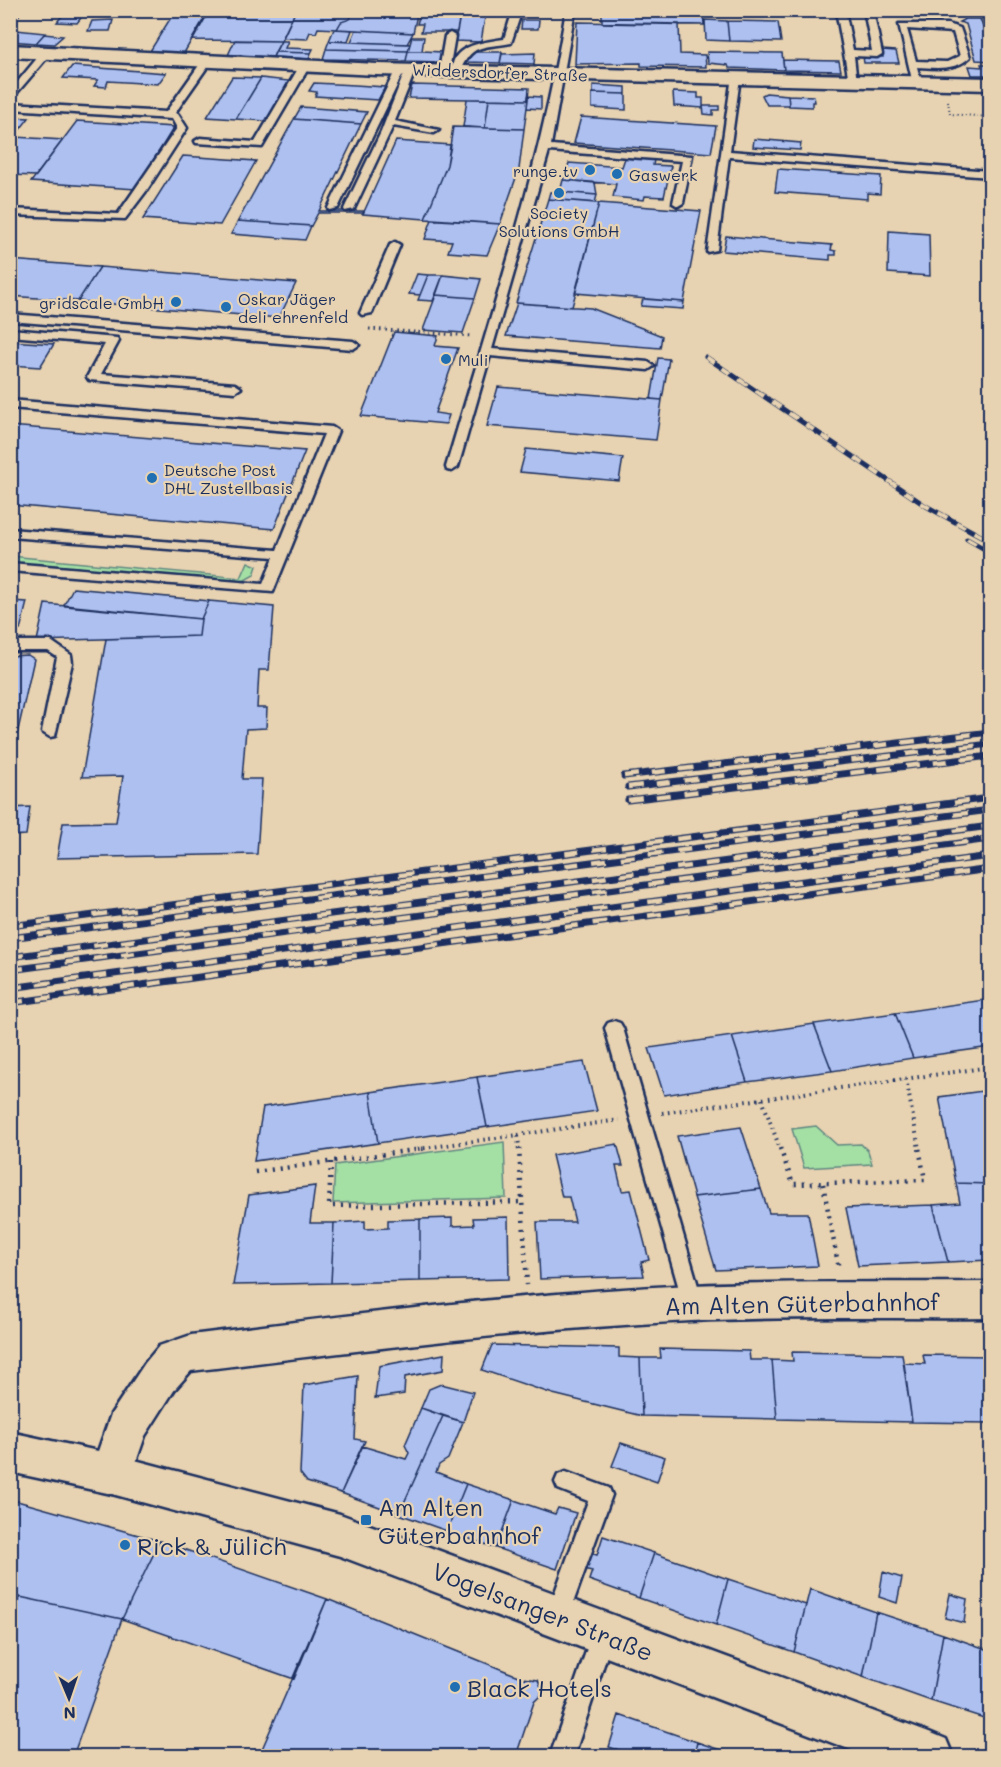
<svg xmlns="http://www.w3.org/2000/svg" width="1001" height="1767" font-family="Mali,sans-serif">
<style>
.green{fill:#a4dfa4;stroke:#608781;stroke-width:1.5}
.building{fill:#adc0ef;stroke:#1b2f5e;stroke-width:1.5}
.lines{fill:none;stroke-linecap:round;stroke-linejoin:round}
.lane-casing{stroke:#1b2f5e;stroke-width:5}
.street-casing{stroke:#1b2f5e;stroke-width:5}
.secondary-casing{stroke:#1b2f5e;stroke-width:5}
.path-far3{stroke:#1b2f5e;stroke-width:2;stroke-dasharray:1 3;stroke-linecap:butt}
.path-far2{stroke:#1b2f5e;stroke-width:3;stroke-dasharray:1.5 4;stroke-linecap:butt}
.path-far1{stroke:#1b2f5e;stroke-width:4;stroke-dasharray:1.5 4.5;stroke-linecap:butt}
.path{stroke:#1b2f5e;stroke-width:4.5;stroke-dasharray:2 6;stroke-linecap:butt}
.lane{fill:#e7d2b1;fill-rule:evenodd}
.street{fill:#e7d2b1;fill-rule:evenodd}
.secondary{fill:#e7d2b1;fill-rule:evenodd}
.rail-far1-casing{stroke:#1b2f5e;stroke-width:5}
.rail-casing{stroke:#1b2f5e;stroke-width:7}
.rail-far1{stroke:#e7d2b1;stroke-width:4;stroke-dasharray:10;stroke-linecap:butt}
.rail{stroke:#e7d2b1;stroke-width:4.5;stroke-dasharray:14;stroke-linecap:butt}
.poi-dot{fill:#1f6fb2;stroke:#e7d2b1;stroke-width:2}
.labels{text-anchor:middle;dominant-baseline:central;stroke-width:4.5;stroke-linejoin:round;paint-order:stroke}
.far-street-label{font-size:16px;fill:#1b2f5e;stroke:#e7d2b1}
.far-poi-label{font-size:16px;fill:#1b2f5e;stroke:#e7d2b1;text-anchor:start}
.near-street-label{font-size:24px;fill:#1b2f5e;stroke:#e7d2b1}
.near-poi-label{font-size:24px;fill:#1b2f5e;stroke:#e7d2b1;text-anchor:start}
</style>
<rect width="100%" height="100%" fill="#e7d2b1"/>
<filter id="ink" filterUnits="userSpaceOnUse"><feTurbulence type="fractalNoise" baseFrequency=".0167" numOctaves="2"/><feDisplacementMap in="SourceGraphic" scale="12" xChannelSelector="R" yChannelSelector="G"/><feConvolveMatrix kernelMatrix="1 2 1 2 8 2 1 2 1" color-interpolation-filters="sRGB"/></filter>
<g filter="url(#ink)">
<!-- green -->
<path class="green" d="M 10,556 L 241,578 L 248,562 L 257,566 L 254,575 L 245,580 L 230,583 L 11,562 Z
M 816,1126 L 837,1145 L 861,1144 L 868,1151 L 872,1164 L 804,1168 L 792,1129 Z
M 504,1142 L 506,1198 L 333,1203 L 335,1165 Z"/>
<!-- building -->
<path class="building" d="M 67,10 L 87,10 L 77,23 L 57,22 Z
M 210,10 L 296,10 L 281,41 L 193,40 Z
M 296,10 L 354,10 L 350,19 L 341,22 L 337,29 L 318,28 L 316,33 L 310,32 L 307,39 L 283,38 Z
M 354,10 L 418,10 L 413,33 L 337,29 L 341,22 L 350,19 Z
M 421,10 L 461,10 L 457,32 L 421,32 L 423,24 L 417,24 Z
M 461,10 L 486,11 L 481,42 L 455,41 Z
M 510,10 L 510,16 L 486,15 L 486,10 Z
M 602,10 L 703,10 L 704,25 L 602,23 Z
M 904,10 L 951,10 L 952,16 L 905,14 Z
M 962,10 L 977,10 L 980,19 L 965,19 Z
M 979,10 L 990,10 L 990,39 L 989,39 Z
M 175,11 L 208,12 L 184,53 L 150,51 Z
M 965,19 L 980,19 L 990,46 L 990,61 L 976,60 L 966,24 L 959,22 Z
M 113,20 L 110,31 L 88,31 L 92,21 Z
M 522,20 L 539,20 L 538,29 L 521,29 Z
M 705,20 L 727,21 L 729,41 L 706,40 Z
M 727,21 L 778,22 L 781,42 L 729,41 Z
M 577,22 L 679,24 L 680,54 L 705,55 L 706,67 L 641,66 L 641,63 L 575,64 Z
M 334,29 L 352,30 L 348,41 L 329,41 Z
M 16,30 L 45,33 L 36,43 L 10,41 L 10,36 Z
M 356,30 L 413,33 L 407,44 L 351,42 Z
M 44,34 L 63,36 L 54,44 L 36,43 Z
M 412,37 L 424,37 L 422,51 L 408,51 Z
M 235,40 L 281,41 L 273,57 L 228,55 Z
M 281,41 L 288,41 L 285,48 L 313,49 L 311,53 L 275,52 Z
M 329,41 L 351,42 L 410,44 L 408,51 L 326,49 Z
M 326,49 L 408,51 L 406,61 L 323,59 Z
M 882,50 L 896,51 L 899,63 L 864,63 L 863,56 L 883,57 Z
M 408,51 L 422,51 L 443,52 L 441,62 L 406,61 Z
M 275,52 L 311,53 L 309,59 L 273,57 Z
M 468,52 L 502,52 L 500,63 L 466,62 Z
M 707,52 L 782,53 L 784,70 L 729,68 L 728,65 L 708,63 Z
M 535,53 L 534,64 L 500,63 L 502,54 Z
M 783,60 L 839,61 L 841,71 L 784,70 Z
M 981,64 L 990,64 L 990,75 L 972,75 L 969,66 L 982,67 Z
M 72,66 L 166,73 L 158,84 L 108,81 L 106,87 L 94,86 L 98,80 L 63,78 Z
M 232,77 L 261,78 L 236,119 L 207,117 Z
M 261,78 L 289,81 L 266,121 L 236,119 Z
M 314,83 L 355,85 L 385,87 L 378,100 L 315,96 L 317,92 L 309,91 Z
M 412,85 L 529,88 L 528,100 L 409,98 Z
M 593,85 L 626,87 L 626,94 L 593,93 Z
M 673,92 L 698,93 L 698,98 L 703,98 L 703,108 L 674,106 Z
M 592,93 L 626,94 L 626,110 L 592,108 Z
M 766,93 L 788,95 L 789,105 L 767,105 L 762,95 Z
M 788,95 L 814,96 L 815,102 L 812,102 L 812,107 L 789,106 Z
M 528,96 L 541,97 L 541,109 L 527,108 Z
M 467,99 L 489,99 L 485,128 L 463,127 Z
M 489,99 L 528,100 L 524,129 L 485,128 Z
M 703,106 L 719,106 L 719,110 L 713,110 L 713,115 L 704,114 Z
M 301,107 L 367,112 L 361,124 L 294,119 Z
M 10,117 L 29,118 L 10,142 Z
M 581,117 L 716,126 L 711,153 L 574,143 Z
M 294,119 L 361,124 L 319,211 L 364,211 L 363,213 L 318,213 L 311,226 L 238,221 Z
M 77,121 L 174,127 L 136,189 L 31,182 Z
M 453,127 L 524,129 L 519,169 L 500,224 L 425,219 L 447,165 Z
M 15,137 L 63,140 L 36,176 L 10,175 L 10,142 Z
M 754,139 L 801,143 L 800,150 L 753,147 Z
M 396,141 L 451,145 L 447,165 L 425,219 L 363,214 Z
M 183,156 L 256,161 L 220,225 L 143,219 Z
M 625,158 L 654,160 L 653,165 L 671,166 L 664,197 L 645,196 L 644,200 L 613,197 L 616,184 L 563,180 L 569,163 L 622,167 Z
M 778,169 L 881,176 L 880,194 L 867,193 L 867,199 L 775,192 Z
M 563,180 L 595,183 L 597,195 L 560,192 Z
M 550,192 L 560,192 L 597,195 L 595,203 L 548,199 Z
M 548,199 L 599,203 L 572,307 L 516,303 Z
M 599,203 L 701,211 L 684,302 L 575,293 Z
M 432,219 L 500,224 L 487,255 L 448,252 L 452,241 L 425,239 Z
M 238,221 L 311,226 L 305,240 L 231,234 Z
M 889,231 L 929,234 L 930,276 L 888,273 Z
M 726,236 L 832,245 L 831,250 L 836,251 L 836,255 L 830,255 L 830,260 L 723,251 Z
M 10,260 L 100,267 L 78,301 L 10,296 Z
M 100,267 L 296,283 L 279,318 L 78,301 Z
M 417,274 L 428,275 L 420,295 L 409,294 Z
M 428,275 L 443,275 L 433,301 L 418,300 Z
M 443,275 L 481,279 L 475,298 L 436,295 Z
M 436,295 L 475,298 L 463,333 L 423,330 Z
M 643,299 L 684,302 L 683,309 L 641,306 Z
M 517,303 L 591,308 L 662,336 L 660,348 L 506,336 Z
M 394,332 L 438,336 L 435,346 L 458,348 L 435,413 L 449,415 L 446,424 L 361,416 Z
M 10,341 L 54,344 L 40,367 L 10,365 Z
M 658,358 L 669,359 L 662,400 L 651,399 Z
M 498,387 L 662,400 L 656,440 L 487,426 Z
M 10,426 L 305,451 L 274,529 L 10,505 Z
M 526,449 L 623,458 L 619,481 L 520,472 Z
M 73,588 L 209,601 L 201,619 L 64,605 Z
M 10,601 L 27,602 L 20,630 L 10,630 Z
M 209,601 L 274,607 L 269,670 L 259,670 L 257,708 L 267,708 L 266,728 L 246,729 L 242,779 L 262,779 L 257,854 L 57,858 L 63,823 L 116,822 L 123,776 L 82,777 L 106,639 L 199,636 L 201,619 Z
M 45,604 L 201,619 L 199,636 L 37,641 Z
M 28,655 L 34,659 L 10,766 L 10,656 Z
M 30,807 L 26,835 L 10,836 L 10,808 Z
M 984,1000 L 990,1025 L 990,1047 L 913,1058 L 895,1013 Z
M 895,1013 L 913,1058 L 832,1071 L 814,1024 Z
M 814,1024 L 832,1071 L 747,1082 L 732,1036 Z
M 732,1036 L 747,1082 L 664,1095 L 649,1048 Z
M 584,1062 L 597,1111 L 487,1127 L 477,1077 Z
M 477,1077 L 487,1127 L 378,1143 L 370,1092 Z
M 990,1090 L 990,1184 L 956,1183 L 939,1097 Z
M 370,1092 L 378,1143 L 254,1161 L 263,1107 Z
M 741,1127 L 761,1189 L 694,1197 L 677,1136 Z
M 617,1144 L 623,1166 L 616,1166 L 622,1191 L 631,1190 L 649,1260 L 641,1262 L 644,1276 L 540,1279 L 537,1222 L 575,1222 L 569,1197 L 562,1197 L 552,1155 Z
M 956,1183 L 990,1184 L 990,1260 L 948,1262 L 933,1205 L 960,1203 Z
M 315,1186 L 310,1223 L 334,1223 L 331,1283 L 233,1285 L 249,1195 Z
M 761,1189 L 769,1213 L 808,1213 L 818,1266 L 716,1270 L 694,1197 Z
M 933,1205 L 948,1262 L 858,1266 L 846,1208 Z
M 508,1217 L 509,1279 L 420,1281 L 420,1219 L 452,1218 L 452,1226 L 474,1225 L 473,1218 Z
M 420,1219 L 420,1281 L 331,1283 L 334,1223 L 365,1221 L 365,1229 L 388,1228 L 388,1220 Z
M 492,1345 L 619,1348 L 619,1357 L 640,1358 L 642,1416 L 553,1394 L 482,1370 Z
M 660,1349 L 749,1351 L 750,1360 L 772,1360 L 777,1419 L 642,1416 L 640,1358 L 661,1358 Z
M 792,1352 L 902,1354 L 912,1422 L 777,1419 L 772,1360 L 793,1361 Z
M 444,1354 L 443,1370 L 405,1377 L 404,1394 L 375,1398 L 379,1366 Z
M 923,1355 L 990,1356 L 990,1423 L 912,1422 L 904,1363 L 925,1364 Z
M 358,1376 L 355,1439 L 365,1441 L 341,1493 L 307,1482 L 300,1473 L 304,1385 Z
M 441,1384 L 473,1392 L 463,1422 L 421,1408 L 429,1389 Z
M 421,1408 L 443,1416 L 399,1514 L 341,1493 L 362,1446 L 406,1459 L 409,1453 L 405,1445 Z
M 443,1416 L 463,1422 L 448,1459 L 439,1465 L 436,1472 L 466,1484 L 447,1531 L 399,1514 Z
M 621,1443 L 665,1457 L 657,1482 L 612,1466 Z
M 466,1484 L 514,1500 L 496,1548 L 447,1531 Z
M 10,1499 L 160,1541 L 122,1619 L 10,1595 Z
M 514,1500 L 555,1514 L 558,1508 L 576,1513 L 557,1569 L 496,1548 Z
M 603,1536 L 654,1553 L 639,1598 L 589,1580 L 592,1571 L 584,1569 L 590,1553 L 597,1555 Z
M 160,1541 L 327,1599 L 294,1679 L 122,1619 Z
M 654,1553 L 728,1579 L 716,1625 L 639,1598 Z
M 883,1572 L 902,1578 L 897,1603 L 879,1597 Z
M 728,1579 L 806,1605 L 794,1652 L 716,1625 Z
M 810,1589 L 876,1612 L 863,1677 L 794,1652 Z
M 950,1594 L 967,1599 L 964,1623 L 945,1618 Z
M 10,1595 L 20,1597 L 10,1620 Z
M 20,1597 L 122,1619 L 73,1756 L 10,1756 L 10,1620 Z
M 327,1599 L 523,1678 L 538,1680 L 542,1689 L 541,1695 L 534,1702 L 516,1756 L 259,1756 Z
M 876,1612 L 943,1634 L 931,1701 L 863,1677 Z
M 943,1634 L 989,1650 L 990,1643 L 990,1720 L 931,1701 Z
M 619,1715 L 697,1742 L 694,1756 L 636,1756 L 609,1747 Z
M 697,1742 L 738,1756 L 694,1756 Z
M 616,1749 L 636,1756 L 614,1756 Z"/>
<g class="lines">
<defs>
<path id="lane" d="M 12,10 L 21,10 L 10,23 Z
M 513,10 L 522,10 L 511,43 C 481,49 473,42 459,73 L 453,73 C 448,45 485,42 504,39 Z
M 566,10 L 575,10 L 551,145 L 692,156 L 683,203 L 678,206 L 673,203 L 682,161 L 549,151 L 492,349 L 648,362 L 654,366 L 648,370 L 490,356 L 458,467 L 452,471 L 447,470 L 446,467 C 490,317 541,167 566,10 Z
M 836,10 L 845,10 L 853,50 L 872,51 L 864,10 L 873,10 L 882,54 L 877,57 L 854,56 L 857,83 L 849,81 Z
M 899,24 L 948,24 L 960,28 L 970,57 C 956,71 935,68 917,67 L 921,82 L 913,84 ZM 907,29 L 953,32 L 960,56 L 947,62 L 916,61 Z
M 450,33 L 455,36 L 449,71 L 444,74 L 439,71 L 445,36 Z
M 43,51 L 51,53 L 10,101 L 10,91 Z
M 205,60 L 210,63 L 175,113 L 178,114 L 187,128 L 147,190 L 125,219 L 10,215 L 10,209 L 118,214 L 177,128 L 172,119 L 10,109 L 10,103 L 166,112 L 202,61 Z
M 304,64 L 309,67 L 262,147 L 196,143 L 195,141 L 200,138 L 255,142 L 299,67 Z
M 397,67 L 405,69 L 338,208 L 329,210 L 328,208 Z
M 408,73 L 413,76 L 395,121 L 439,130 L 434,133 L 393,126 L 354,209 L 345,211 L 344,209 L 381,132 L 403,76 Z
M 732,76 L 740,78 L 730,151 L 990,171 L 990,177 L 729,157 L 717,250 L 707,252 Z
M 395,242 L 400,245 L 372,313 L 362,315 L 360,313 L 390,245 Z
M 10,314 L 353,341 L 359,345 L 353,349 L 10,321 Z
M 10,329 L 117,338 L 119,341 L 101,374 L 235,384 L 241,388 L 235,392 L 89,380 L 87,377 L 105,344 L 10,336 Z
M 10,400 L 332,427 L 338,431 L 273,592 L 10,571 L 10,563 L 263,584 L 274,557 L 10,537 L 10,529 L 277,550 L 324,434 L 10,408 Z
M 10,641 L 51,641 L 71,655 L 72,663 L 55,736 L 50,737 L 42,732 L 57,657 L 48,651 L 10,651 Z
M 614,1021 L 620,1023 L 623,1028 L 703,1303 L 700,1309 L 693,1312 L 686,1309 L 683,1303 L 605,1028 L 608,1023 Z
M 566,1472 L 609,1488 L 612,1495 L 568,1617 L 565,1625 L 557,1628 L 549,1625 L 546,1617 L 588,1501 L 558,1489 L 555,1482 L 558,1475 Z
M 603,1623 L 611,1626 L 614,1634 L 574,1756 L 550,1756 L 592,1634 L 595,1626 Z"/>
<path id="street" d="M 990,1282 L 990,1318 C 891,1319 790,1316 691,1321 C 524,1329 357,1351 191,1371 L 175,1389 L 145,1436 L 127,1488 L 112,1494 L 97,1488 L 90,1474 L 111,1414 L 145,1363 L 159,1346 L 191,1335 C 357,1314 524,1293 691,1285 C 790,1281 891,1283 990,1282 Z"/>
<path id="secondary" d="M 10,45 L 377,64 L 990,78 L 990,90 L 377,75 L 10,57 Z
M 10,1432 L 112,1454 L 340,1514 L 929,1732 L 946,1739 L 953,1756 L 867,1756 L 340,1556 L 112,1494 L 10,1472 Z"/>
</defs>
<!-- lane casing -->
<use href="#lane" class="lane-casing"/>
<!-- street casing -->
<use href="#street" class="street-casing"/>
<!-- secondary casing -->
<use href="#secondary" class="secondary-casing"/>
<!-- path-far3 -->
<path class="path-far3" d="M 948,101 L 950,114 L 990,117"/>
<!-- path-far2 -->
<path class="path-far2" d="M 369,329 L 472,336"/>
<!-- path-far1 -->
<path class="path-far1" d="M 906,1079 L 919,1149
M 762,1099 L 780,1149
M 662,1113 L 990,1067
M 518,1135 L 619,1120
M 418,1149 L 518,1135 L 519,1149"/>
<!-- path -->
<path class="path" d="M 519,1148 L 527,1285
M 780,1148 L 793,1184 L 925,1180 L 919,1148
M 331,1162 L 329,1206 L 523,1202
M 255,1172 L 429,1148
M 823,1184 L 839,1269"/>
<!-- lane -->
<use href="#lane" class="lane"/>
<!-- street -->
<use href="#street" class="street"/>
<!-- secondary -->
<use href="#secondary" class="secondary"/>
<defs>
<path id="rail-far1" d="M 706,357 L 926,506 L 990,541
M 967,539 L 990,552"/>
<path id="rail" d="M 624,776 L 990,732
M 628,787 L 990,744
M 628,800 L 990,756
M 10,926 L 990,798
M 10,938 L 990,810
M 10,957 L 990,826
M 10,970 L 990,839
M 10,988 L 990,856
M 10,1003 L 990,869"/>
</defs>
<!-- rail-far1 casing -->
<use href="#rail-far1" class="rail-far1-casing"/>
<!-- rail casing -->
<use href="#rail" class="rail-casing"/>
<!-- rail-far1 -->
<use href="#rail-far1" class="rail-far1"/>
<!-- rail -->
<use href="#rail" class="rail"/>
</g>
</g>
<!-- markers -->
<g class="poi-dot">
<circle cx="590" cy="170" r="6"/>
<circle cx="617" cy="174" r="6"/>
<circle cx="559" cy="193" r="6"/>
<circle cx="176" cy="302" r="6"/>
<circle cx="226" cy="307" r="6"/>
<circle cx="446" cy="359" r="6"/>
<circle cx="152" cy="478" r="6"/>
<rect x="360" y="1514" width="12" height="12" rx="3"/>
<circle cx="125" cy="1545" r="6"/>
<circle cx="455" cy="1687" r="6"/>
</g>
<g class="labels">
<!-- far-street labels -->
<g class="far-street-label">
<text transform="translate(500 72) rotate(2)">Widdersdorfer Straße</text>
</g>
<!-- far-poi labels -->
<g class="far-poi-label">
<text x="578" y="170" text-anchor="end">runge.tv</text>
<text x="629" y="174">Gaswerk</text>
<text x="559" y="212" text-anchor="middle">Society<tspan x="559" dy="18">Solutions GmbH</tspan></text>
<text x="238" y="298">Oskar Jäger<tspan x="238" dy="18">deli ehrenfeld</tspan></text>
<text x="164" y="302" text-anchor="end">gridscale GmbH</text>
<text x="458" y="359">Muli</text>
<text x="164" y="469">Deutsche Post<tspan x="164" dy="18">DHL Zustellbasis</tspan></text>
</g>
<!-- near-street labels -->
<g class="near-street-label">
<text transform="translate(802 1303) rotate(-1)">Am Alten Güterbahnhof</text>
<text transform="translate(543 1611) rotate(21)">Vogelsanger Straße</text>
</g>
<!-- near-poi labels -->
<g class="near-poi-label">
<text x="378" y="1506">Am Alten<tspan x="378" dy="28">Güterbahnhof</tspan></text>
<text x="137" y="1545">Rick &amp; Jülich</text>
<text x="467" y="1687">Black Hotels</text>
</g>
</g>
<!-- margin -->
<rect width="1001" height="1767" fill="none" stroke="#e7d2b1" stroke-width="36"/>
<rect x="18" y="18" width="965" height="1731" fill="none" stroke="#1b2f5e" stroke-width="2" filter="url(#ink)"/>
<!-- north arrow -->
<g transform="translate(69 1698) rotate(178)" stroke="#e7d2b1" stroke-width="4.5" paint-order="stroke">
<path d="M0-4.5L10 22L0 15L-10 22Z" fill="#1b2f5e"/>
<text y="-9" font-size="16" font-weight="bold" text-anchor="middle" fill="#1b2f5e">N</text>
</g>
</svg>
